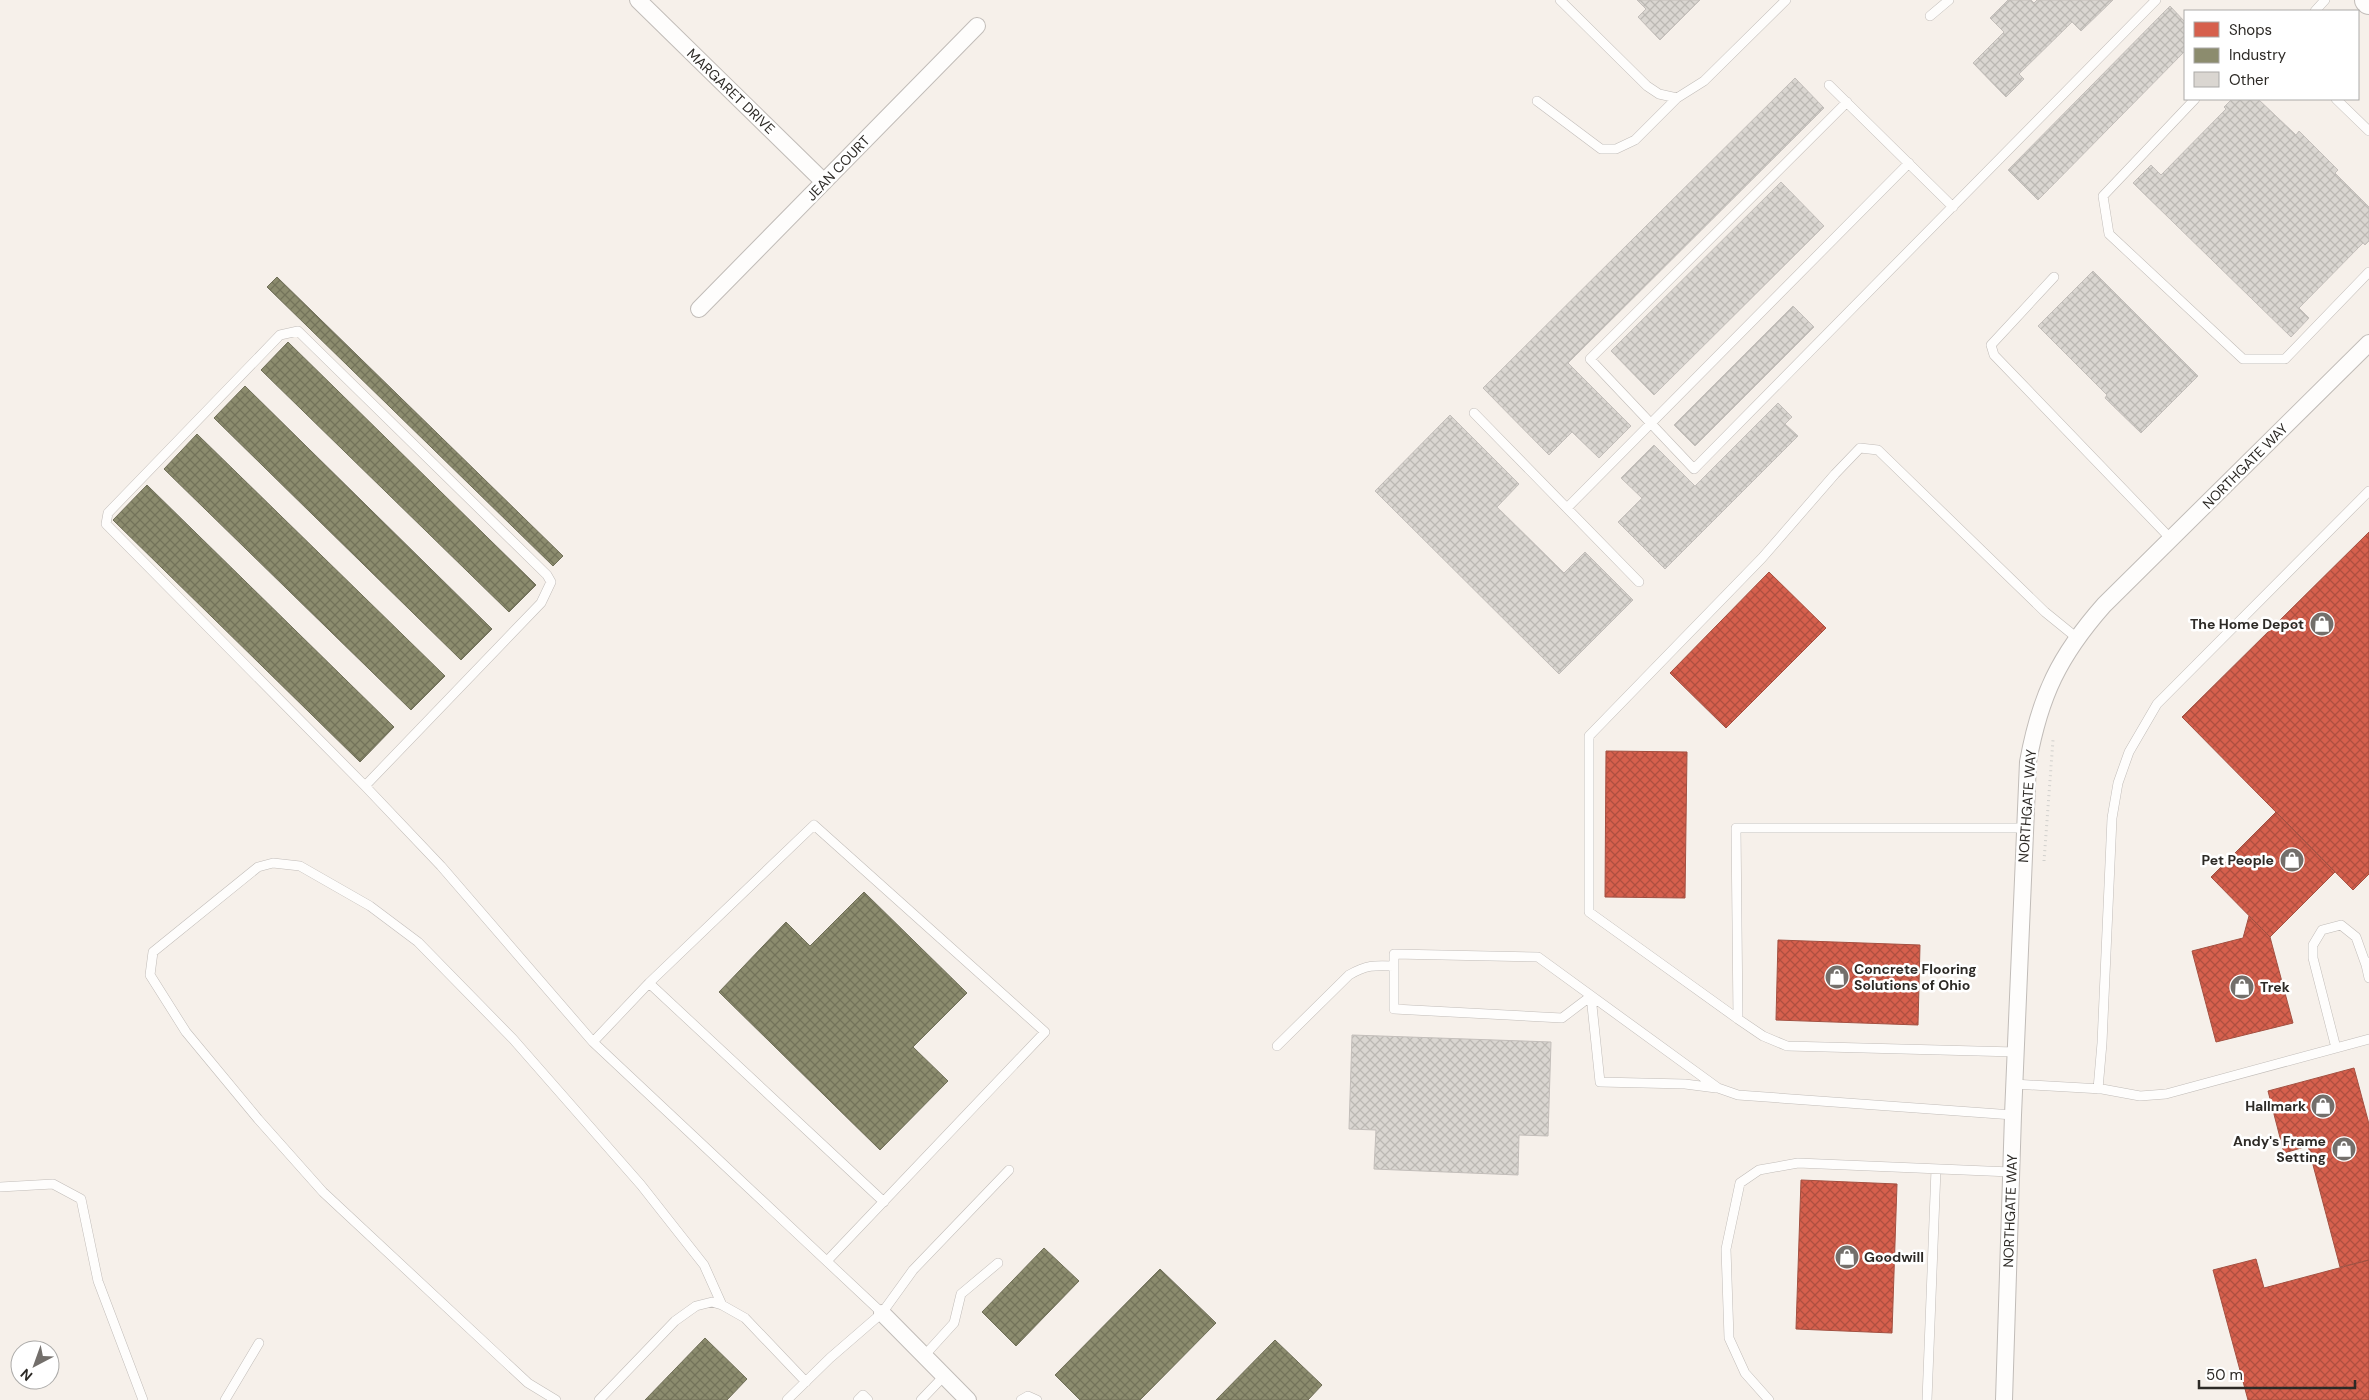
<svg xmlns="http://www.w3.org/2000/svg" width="2369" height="1400" font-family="'DM Sans',sans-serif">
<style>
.shops{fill:url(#shops-cross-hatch);stroke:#a35041}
.industry{fill:url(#industry-cross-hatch);stroke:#706f58}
.building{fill:url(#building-cross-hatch);stroke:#c3beba}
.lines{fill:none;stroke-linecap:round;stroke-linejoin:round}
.service-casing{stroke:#c1bcb8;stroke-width:10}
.minor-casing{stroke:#c1bcb8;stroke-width:18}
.primary-casing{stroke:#c1bcb8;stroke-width:28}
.path{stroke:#d1d0cd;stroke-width:3;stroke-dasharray:1 4;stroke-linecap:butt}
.service{stroke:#fefdfc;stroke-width:9}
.minor{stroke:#fefdfc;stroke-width:16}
.primary{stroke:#fefdfc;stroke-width:26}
.labels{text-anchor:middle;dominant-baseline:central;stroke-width:5;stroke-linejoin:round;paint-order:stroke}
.street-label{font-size:14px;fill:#2d2a26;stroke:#fff}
.poi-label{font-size:14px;font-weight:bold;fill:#2d2a26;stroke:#fff;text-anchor:end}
</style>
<defs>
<pattern id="shops-cross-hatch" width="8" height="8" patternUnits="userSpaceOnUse" patternTransform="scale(1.25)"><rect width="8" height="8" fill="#d6604d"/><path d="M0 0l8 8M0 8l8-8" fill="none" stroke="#ae4f40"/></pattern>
<pattern id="industry-cross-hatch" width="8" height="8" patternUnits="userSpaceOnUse" patternTransform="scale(1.25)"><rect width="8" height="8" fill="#8c8c6e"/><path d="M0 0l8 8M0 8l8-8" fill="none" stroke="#73735a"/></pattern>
<pattern id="building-cross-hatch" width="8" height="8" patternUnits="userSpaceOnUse" patternTransform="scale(1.25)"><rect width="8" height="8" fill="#dad6d1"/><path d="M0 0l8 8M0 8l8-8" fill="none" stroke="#bbb8b3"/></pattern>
</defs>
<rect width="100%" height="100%" fill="#f6f0ea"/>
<!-- shops -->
<path class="shops" d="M 2369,532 L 2369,874 L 2353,890 L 2182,717 Z
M 1769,572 L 1826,628 L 1726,728 L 1670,673 Z
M 1606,751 L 1687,752 L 1685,898 L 1605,897 Z
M 2276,812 L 2335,872 L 2270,937 L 2211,877 Z
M 2249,916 L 2270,937 L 2293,1023 L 2216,1042 L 2192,951 L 2243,938 Z
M 1778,940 L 1920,945 L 1918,1025 L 1776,1020 Z
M 2354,1068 L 2369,1124 L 2369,1260 L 2340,1267 L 2308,1146 L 2284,1153 L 2268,1091 Z
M 1801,1180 L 1897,1184 L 1892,1333 L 1796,1329 Z
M 2256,1259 L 2264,1288 L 2369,1260 L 2369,1400 L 2248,1400 L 2213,1270 Z"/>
<!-- industry -->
<path class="industry" d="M 277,277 L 563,556 L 553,566 L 267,287 Z
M 288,342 L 536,585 L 509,612 L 261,370 Z
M 245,386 L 492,629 L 461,660 L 214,418 Z
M 197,434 L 445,676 L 411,710 L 164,469 Z
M 147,485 L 394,727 L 360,762 L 113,520 Z
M 864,892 L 967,993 L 913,1047 L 948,1081 L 880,1150 L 719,992 L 786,922 L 810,946 Z
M 1044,1248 L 1079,1281 L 1016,1346 L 982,1312 Z
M 1160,1269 L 1216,1323 L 1140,1400 L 1080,1400 L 1055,1375 Z
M 705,1338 L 747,1379 L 727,1400 L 645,1400 Z
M 1275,1340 L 1322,1385 L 1308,1400 L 1216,1400 Z"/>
<!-- building -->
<path class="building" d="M 1637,0 L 1700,0 L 1660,40 L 1638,17 L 1646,9 Z
M 2008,0 L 2031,0 L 2034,3 L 2037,0 L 2113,0 L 2081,31 L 2072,22 L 2019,74 L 2024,79 L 2006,97 L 1973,63 L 2004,32 L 1990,18 Z
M 2170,6 L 2185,22 L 2185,51 L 2038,200 L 2008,170 Z
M 1795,78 L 1824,108 L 1568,363 L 1631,426 L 1599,458 L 1572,432 L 1549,455 L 1483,388 Z
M 2232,99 L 2258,99 L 2296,135 L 2299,131 L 2338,170 L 2335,173 L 2369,207 L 2369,241 L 2365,245 L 2363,243 L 2299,308 L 2309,318 L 2291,337 L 2133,183 L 2151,165 L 2161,175 L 2226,109 L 2224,107 Z
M 1781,182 L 1824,226 L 1654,395 L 1611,351 Z
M 2093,271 L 2198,376 L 2141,433 L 2105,398 L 2107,395 L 2038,326 Z
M 1793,306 L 1814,327 L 1695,446 L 1674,425 Z
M 1778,403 L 1792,417 L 1785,424 L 1798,436 L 1665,569 L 1618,522 L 1642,498 L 1621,478 L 1654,445 L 1695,486 Z
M 1450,415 L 1519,484 L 1497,507 L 1564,573 L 1585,552 L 1633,600 L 1559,674 L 1375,491 Z
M 1352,1035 L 1551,1042 L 1548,1136 L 1519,1135 L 1518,1175 L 1374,1169 L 1376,1130 L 1349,1129 Z"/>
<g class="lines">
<defs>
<path id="service" d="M 1560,0 L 1647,86 L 1659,94 L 1677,98 L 1704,81 L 1786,0
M 2315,11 L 2325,0
M 1930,16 L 1949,0
M 1829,85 L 1953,207
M 2195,99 L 2103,196 L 2109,234 L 2243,359 L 2285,359 L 2369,272
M 2336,99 L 2369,131
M 1537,101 L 1601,149 L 1616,149 L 1635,140 L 1677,98
M 1847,102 L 1590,359 L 1694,469 L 2156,0
M 2054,277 L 1991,345 L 1994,355 L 2171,539
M 1474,413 L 1639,582
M 1567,508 L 1909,163
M 365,786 L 541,603 L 551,582 L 547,575 L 298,331 L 280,335 L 108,513 L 106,524 L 365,786 L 441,866 L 593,1042 L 882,1313
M 2369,962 L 2366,965 L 2369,978
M 649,983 L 884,1202
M 1591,996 L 1562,1018 L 1394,1009 L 1394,954 L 1538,957 L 1718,1088 L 1738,1095 L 2013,1115
M 1591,996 L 1600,1082 L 1685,1084 L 1716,1088
M 1738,1019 L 1589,912 L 1589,736 L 1762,558 L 1835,474 L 1860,448 L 1878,450 L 2045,612 L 2077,638
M 593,1042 L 649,983 L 814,825 L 1045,1032 L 827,1261
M 1277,1046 L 1349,975 C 1366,965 1374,965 1394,966
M 2336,1048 L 2313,958 L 2313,945 L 2322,930 L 2341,925 L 2356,937 L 2366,965
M 2016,1052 L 1787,1046 L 1763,1036 L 1738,1019 L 1736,828 L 2025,828
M 2014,1084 L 2102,1089 L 2140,1096 L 2166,1094 L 2369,1039
M 2098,1089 L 2102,1043 L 2112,818 L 2118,783 L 2129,752 L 2157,704 L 2369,491
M 0,1187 L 53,1184 L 81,1199 L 98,1281 L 143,1400
M 924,1356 L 954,1323 L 961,1294 L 998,1263
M 225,1400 L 259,1343
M 556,1400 L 528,1383 L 323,1192 L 258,1119 L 186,1032 L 150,975 L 153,952 L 258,867 L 273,863 L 300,866 L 370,906 L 418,942 L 513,1039 L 641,1185 L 704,1265 L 722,1305
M 599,1400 L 675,1321 L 696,1306 L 712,1302 L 722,1305 L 745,1318 L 806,1382
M 787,1400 L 830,1358 L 882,1313 L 913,1270 L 1009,1170
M 858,1400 L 863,1395 L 868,1400
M 921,1400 L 944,1376
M 1021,1400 L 1028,1396 L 1037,1400
M 1769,1400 L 1745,1373 L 1729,1338 L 1726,1249 L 1740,1183 L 1759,1170 L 1798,1163 L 2011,1172
M 1927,1400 L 1936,1169"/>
<path id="minor" d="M 638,0 L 824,182
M 699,309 L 977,26
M 882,1313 L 968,1400
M 2004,1400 L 2013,1115 L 2028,762 C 2040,696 2059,656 2104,605 L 2369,343"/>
<path id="primary" d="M 2368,0 L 2369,1"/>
</defs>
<!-- service casing -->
<use href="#service" class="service-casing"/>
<!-- minor casing -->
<use href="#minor" class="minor-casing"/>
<!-- primary casing -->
<use href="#primary" class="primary-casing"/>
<!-- path -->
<path class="path" d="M 2044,861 L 2053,740"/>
<!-- service -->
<use href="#service" class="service"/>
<!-- minor -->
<use href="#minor" class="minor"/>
<!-- primary -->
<use href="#primary" class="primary"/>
</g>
<!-- icons -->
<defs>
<symbol id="shop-disc" viewBox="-11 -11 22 22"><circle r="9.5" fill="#736f6b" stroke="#fff"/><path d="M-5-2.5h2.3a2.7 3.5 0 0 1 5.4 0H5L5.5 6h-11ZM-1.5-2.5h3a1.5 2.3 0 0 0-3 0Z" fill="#fff"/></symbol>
</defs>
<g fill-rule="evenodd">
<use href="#shop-disc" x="2308" y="610" width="28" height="28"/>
<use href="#shop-disc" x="2278" y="846" width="28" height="28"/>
<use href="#shop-disc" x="1823" y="963" width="28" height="28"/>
<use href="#shop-disc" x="2228" y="973" width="28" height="28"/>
<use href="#shop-disc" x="2309" y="1092" width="28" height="28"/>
<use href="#shop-disc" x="2330" y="1135" width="28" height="28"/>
<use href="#shop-disc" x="1833" y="1243" width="28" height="28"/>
</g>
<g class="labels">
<!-- street labels -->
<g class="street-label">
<text transform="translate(731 91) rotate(44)">MARGARET DRIVE</text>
<text transform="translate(838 168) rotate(-46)">JEAN COURT</text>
<text transform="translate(2245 466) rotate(-45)">NORTHGATE WAY</text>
<text transform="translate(2027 806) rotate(-86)">NORTHGATE WAY</text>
<text transform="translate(2010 1211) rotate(-88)">NORTHGATE WAY</text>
</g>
<!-- poi labels -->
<g class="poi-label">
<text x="2304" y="624">The Home Depot</text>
<text x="2274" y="860">Pet People</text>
<text x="1854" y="969" text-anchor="start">Concrete Flooring<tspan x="1854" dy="16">Solutions of Ohio</tspan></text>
<text x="2260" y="987" text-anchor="start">Trek</text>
<text x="2306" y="1106">Hallmark</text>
<text x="2326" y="1141">Andy's Frame<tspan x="2326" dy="16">Setting</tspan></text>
<text x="1864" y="1257" text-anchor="start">Goodwill</text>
</g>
</g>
<!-- legend -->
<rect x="2184" y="10" width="175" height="90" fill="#ffffff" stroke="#abaaa8"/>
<rect x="2194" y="22" width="25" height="15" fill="#d6604d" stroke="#abaaa8"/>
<text x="2229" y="35" font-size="15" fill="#2d2a26">Shops</text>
<rect x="2194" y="48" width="25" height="15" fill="#8c8c6e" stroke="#abaaa8"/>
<text x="2229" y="60" font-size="15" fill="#2d2a26">Industry</text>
<rect x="2194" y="72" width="25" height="15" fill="#dad6d1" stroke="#abaaa8"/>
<text x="2229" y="85" font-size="15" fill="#2d2a26">Other</text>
<!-- north arrow -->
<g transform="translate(35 1365) rotate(221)"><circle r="24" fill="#ffffff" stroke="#abaaa8"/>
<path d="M0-4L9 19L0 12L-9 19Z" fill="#736f6b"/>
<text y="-8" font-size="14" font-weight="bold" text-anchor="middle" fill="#2d2a26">N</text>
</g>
<!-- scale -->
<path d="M2199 1380v8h156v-8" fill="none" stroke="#2d2a26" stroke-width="2.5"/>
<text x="2206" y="1380" font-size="15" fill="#2d2a26" stroke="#ffffff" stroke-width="4" paint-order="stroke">50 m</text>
</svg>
